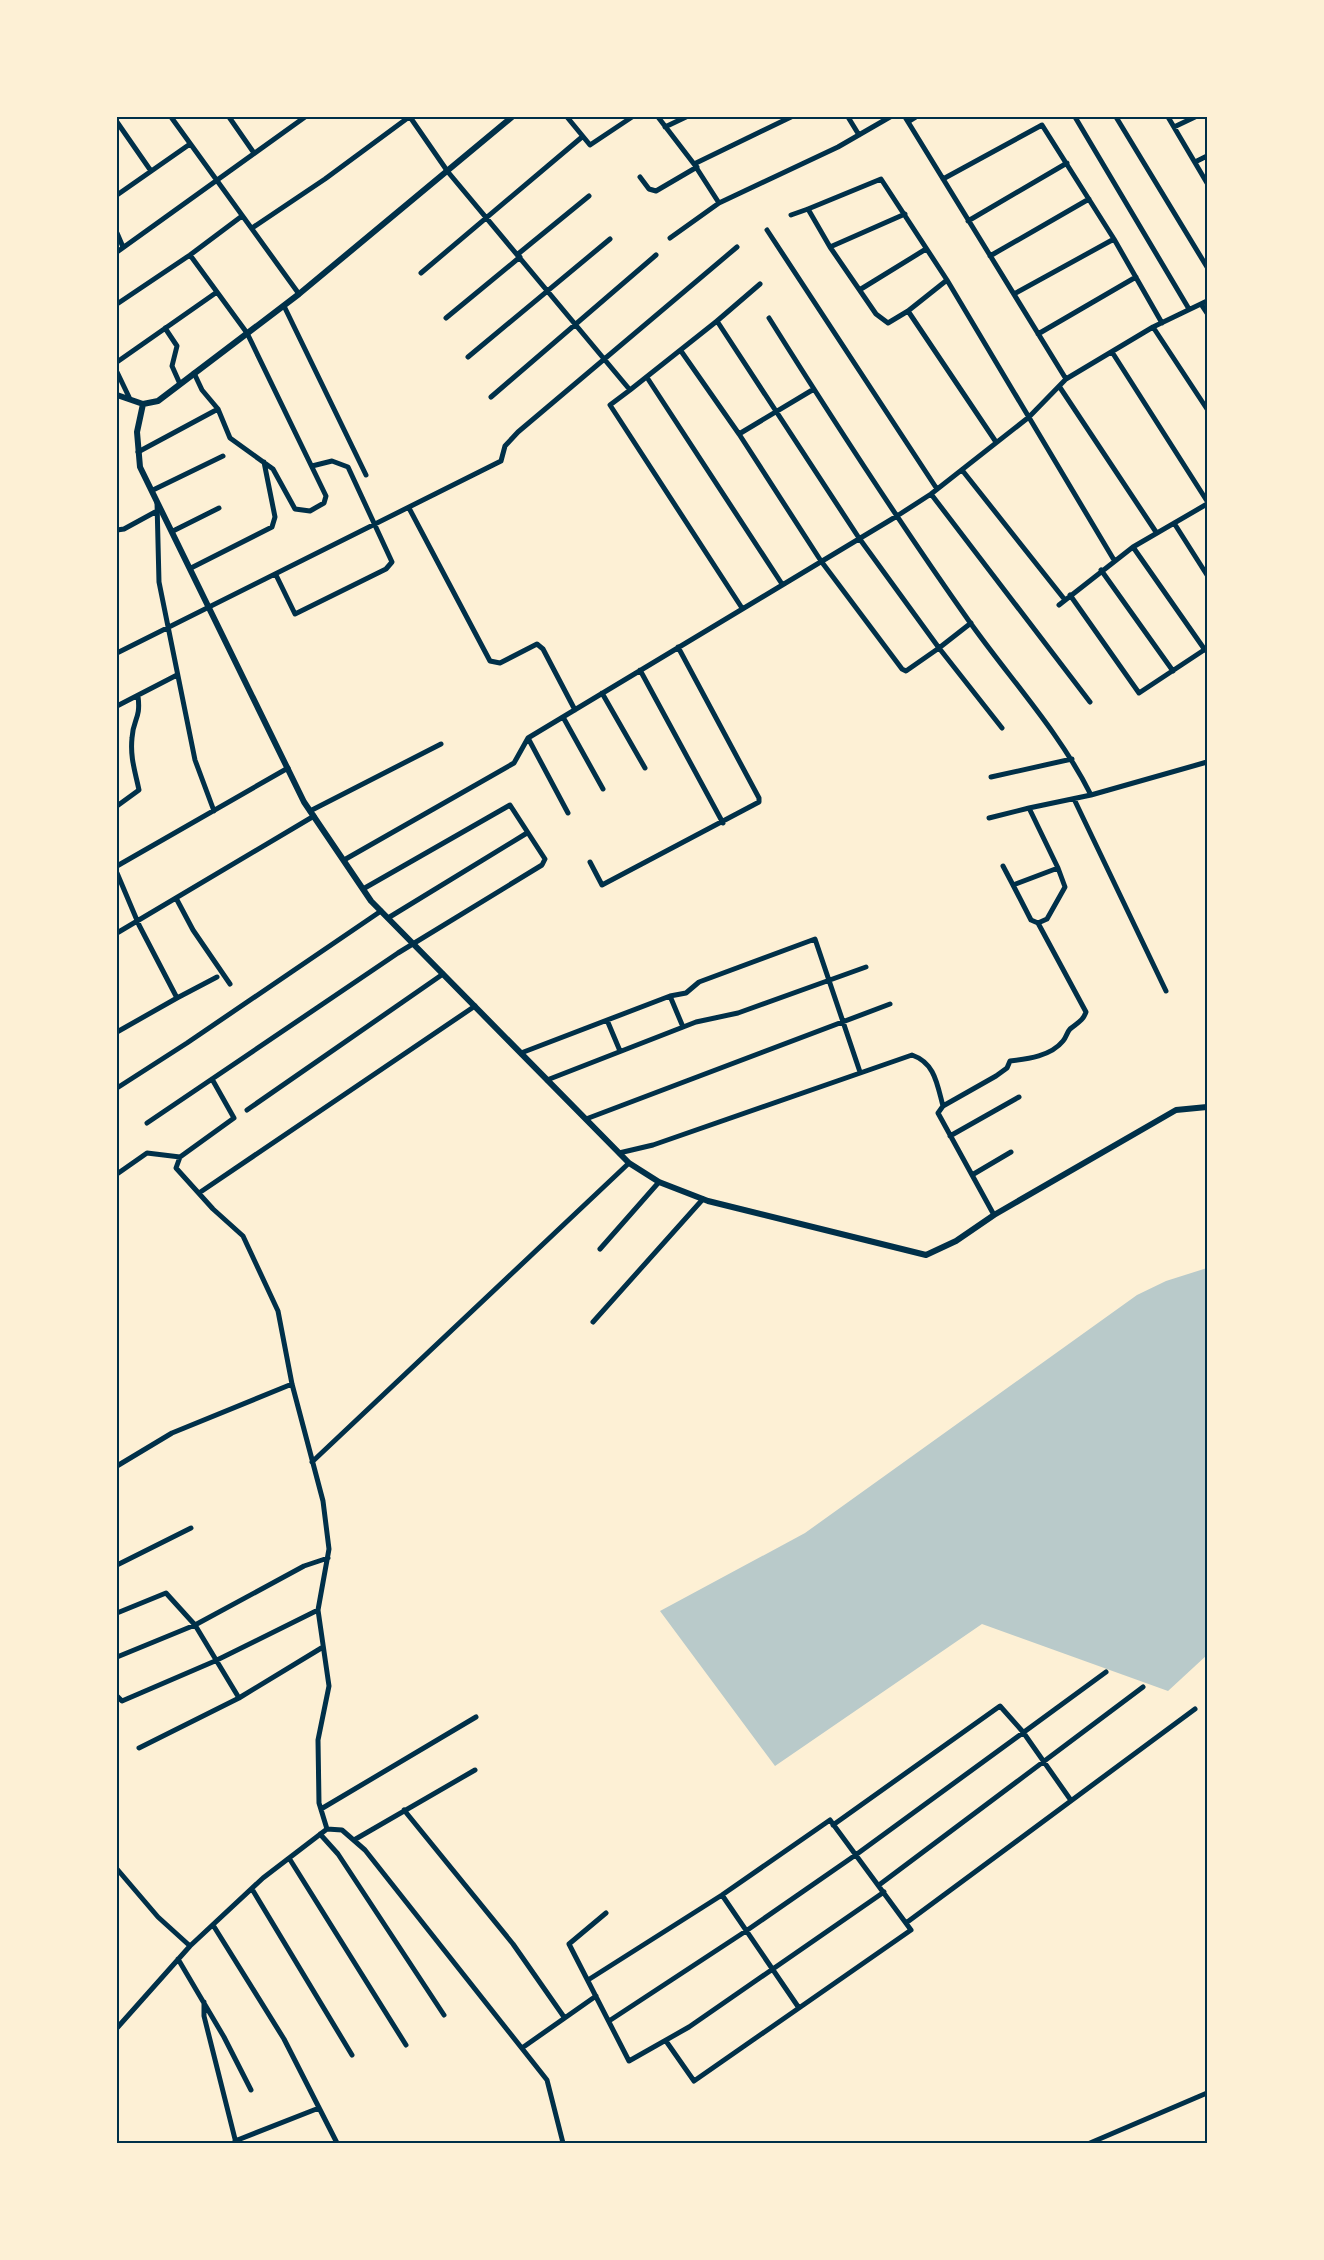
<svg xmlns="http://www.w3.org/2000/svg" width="1324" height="2260" font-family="Barlow,sans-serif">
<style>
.green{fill:#b9caca}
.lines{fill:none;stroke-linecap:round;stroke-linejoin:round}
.minor{stroke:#003049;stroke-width:5}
.tertiary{stroke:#003049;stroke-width:6}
.neatline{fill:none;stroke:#003049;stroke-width:2}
</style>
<rect width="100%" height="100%" fill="#fdf0d5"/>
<!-- green -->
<path class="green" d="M 1207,1268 L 1207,1655 L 1168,1691 L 982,1624 L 775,1766 L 660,1611 L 805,1533 L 1137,1295 L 1166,1281 Z"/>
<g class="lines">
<!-- minor -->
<path class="minor" d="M 171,117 L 299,294
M 229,117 L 254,153
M 410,117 L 448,172 L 630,390 L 610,405 L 742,608
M 567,117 L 590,145 L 632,117
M 658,117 L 694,164 L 719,203 L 838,147 L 890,117
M 848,117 L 859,135
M 905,117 L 1066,379
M 1075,117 L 1189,309
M 1116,117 L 1207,267
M 1168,117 L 1207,183
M 117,122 L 151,171
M 908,122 L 916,117
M 665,127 L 686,117
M 1174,127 L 1195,117
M 1195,162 L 1207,156
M 694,164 L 791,117
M 640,177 L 649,189 L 656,191 L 697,167
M 943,179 L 1042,125 L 1114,239 L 1162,323
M 117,195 L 190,144
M 791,215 L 808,209
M 968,221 L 1067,163
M 252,228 L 325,179 L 409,117
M 767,230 L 937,489
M 117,233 L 123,247
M 670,238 L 719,203
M 830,247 L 905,214
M 117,252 L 305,117
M 518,254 L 589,196
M 190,255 L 247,333 L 326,496 L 324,503 L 310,511 L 295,509 L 273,469 L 230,438 L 218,409 L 202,390 L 194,373
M 990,256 L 1089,199
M 421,273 L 582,137
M 947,280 L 908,311 L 996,442
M 861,289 L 926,249
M 1014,294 L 1114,239
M 117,304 L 190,255 L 242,216
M 1201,304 L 1207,313
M 284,306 L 366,475
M 908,311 L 888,323 L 876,314 L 830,247 L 808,209 L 881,179 L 947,280 L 1114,560
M 446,318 L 520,257
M 769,318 C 833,420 899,522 969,621 C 1010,679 1059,731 1091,795 L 1029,808 L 1058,868 L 1013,885 L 1031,920 L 1038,923 L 1086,1012 C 1083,1021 1077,1023 1070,1029 C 1067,1032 1066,1038 1063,1041 C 1051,1056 1028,1059 1010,1061 L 1007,1068 L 996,1076 L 943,1106
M 717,321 L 760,284
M 1153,327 L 1207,409
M 165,328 L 177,346 L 172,366 L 180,384
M 1038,334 L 1136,277
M 681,351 L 739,434 L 814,389
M 1112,352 L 1207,501
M 468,357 L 610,239
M 117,362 L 217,292
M 117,372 L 129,397
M 648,379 L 782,584
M 1059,386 L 1156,532
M 630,390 L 717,321 L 859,538 L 939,648 L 906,671 L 902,669 L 821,561 L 739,434
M 491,397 L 656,255
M 138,452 L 218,409
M 962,470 L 1065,600
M 153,490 L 223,456
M 931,494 L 1090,702
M 157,502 L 159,582 L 195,760 L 214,811
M 409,508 L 490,661 L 500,663 L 537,644 L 543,649 L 575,710
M 1174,523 L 1207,575
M 117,530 L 124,529 L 157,511
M 173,531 L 219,508
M 1133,547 L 1205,650
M 191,568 L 272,527 L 275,517 L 264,462
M 1101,570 L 1173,671
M 276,575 L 295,614 L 386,569 L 392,562 L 348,467 L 332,461 L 312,466
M 1070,595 L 1139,693 L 1204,650
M 1059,605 L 1133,547 L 1207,504
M 971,623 L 939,648 L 1002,728
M 117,653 L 501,461 L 505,446 L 518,432 L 737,247
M 640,670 L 723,823
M 602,693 L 645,768
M 117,706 L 177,675
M 563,717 L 603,789
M 528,738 L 568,813
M 991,777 L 1072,759
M 1091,795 L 1207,762
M 1074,799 L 1166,991
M 117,806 L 139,790 C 135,771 130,757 132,738 C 133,718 141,720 138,696
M 310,811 L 441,744
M 989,818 L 1029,808
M 344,860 L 514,763 L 528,738 L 897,516 L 931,494 L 1029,417 L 1066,379 L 1153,327 L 1207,301
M 590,862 L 602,885 L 759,802 L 759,798 L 678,647
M 117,866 L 288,768
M 1003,866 L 1013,885
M 117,873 L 139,925 L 177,998 L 217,977
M 176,898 L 193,930 L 230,984
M 388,918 L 527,833
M 1038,923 L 1047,919 L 1065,887 L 1058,868
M 117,933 L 314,816
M 670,996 L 683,1027
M 607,1020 L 620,1051
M 117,1032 L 177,998
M 521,1053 L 670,996 L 686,993 L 699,982 L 815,939 L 860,1072
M 212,1079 L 234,1118 L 180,1157 L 176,1168 L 213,1209 L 243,1236 L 278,1311 L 292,1384 L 323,1501 L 329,1549 L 318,1610 L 329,1686 L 318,1740 L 319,1803 L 327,1829
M 547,1080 L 696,1022 L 738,1013 L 866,967
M 117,1088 L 187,1043 L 381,911
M 247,1110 L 443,974
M 586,1119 L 890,1004
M 147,1123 L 398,953 L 542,865 L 545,859 L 510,805 L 363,889
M 950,1136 L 1019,1097
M 619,1153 L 653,1145 L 912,1055 C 935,1063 937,1084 943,1106 L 938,1113 L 994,1215
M 117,1174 L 147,1153 L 180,1157
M 972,1175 L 1011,1152
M 199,1193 L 475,1006
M 600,1249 L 659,1182
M 593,1322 L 703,1199
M 312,1462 L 629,1163
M 117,1466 L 172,1433 L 292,1384
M 117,1565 L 191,1528
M 117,1613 L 166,1593 L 195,1625 L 239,1698
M 117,1657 L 195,1625 L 304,1566 L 328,1558
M 117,1696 L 122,1701 L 215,1661 L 318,1610
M 139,1748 L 239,1698 L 323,1647
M 321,1809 L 476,1717
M 404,1810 L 513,1944 L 564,2017
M 833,1825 L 1000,1706 L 1023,1732 L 1070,1799
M 320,1834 L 338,1854 L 444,2015
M 354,1840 L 475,1770
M 289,1858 L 406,2045
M 117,1869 L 158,1917 L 190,1946
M 879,1885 L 1143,1687
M 252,1889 L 352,2055
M 722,1895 L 799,2008
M 606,1913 L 569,1944 L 629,2061 L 689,2027 L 884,1892
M 906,1923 L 1195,1709
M 213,1925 L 284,2039 L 337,2143
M 178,1959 L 224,2037 L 251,2090
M 588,1980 L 722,1895 L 830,1820 L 911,1930 L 694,2081 L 666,2041
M 204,2002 L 204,2016 L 236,2143
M 609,2021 L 746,1931 L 857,1854 L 1106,1672
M 117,2028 L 190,1946 L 263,1878 L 327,1829 L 342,1830 L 365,1850 L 547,2080 L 563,2143
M 522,2048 L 596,1996
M 235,2141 L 319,2108
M 1090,2143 L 1207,2093"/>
<!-- tertiary -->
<path class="tertiary" d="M 117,395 L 143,404 L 158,401 L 299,294 L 512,117
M 143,404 L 137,432 L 140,467 L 304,802 L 371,901 L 629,1163 L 659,1182 L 708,1201 L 926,1255 L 956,1241 L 994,1215 L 1176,1110 L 1207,1107"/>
</g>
<!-- border -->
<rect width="1324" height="2260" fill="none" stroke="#fdf0d5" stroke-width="237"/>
<rect x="118" y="118" width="1088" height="2024" class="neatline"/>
</svg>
